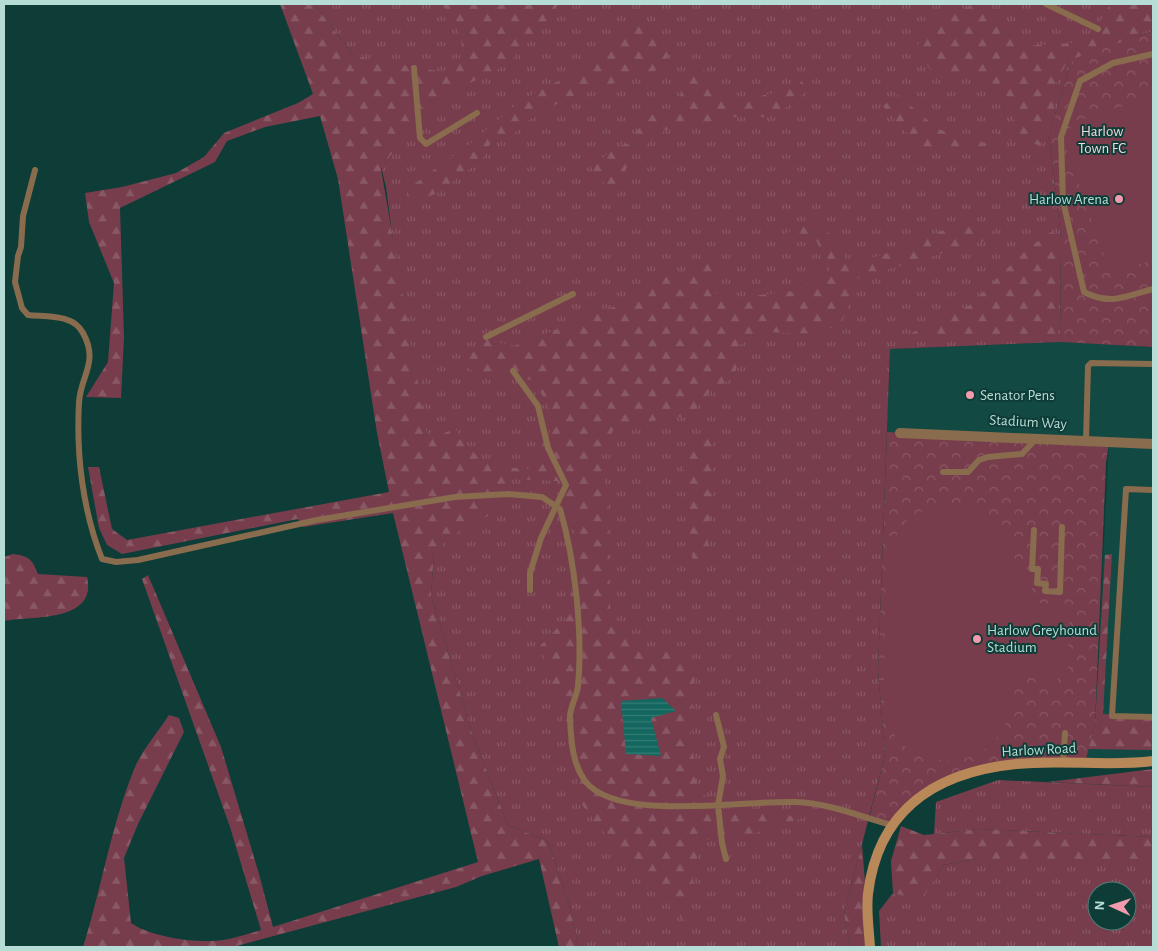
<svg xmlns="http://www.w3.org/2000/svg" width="1157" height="951" font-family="'Alegreya Sans',sans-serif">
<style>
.built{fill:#134943}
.grass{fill:url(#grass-tufts);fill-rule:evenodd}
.forest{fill:url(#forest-firs)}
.park{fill:url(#park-crowns)}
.pitch{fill:#783d4c}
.water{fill:url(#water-rules)}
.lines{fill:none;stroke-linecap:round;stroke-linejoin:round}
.lane{stroke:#896b4e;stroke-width:6}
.street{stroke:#896b4e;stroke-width:10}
.secondary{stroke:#b88859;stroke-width:10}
.poi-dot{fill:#f29aae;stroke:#0e3c37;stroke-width:2}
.labels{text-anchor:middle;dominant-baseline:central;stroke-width:4;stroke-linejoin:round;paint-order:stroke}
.park-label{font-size:15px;fill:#f4d8dd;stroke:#0e3c37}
.poi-label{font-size:15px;fill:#b6dcd6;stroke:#0e3c37;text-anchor:start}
.street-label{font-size:15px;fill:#b6dcd6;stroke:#0e3c37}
</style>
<defs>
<pattern id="grass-tufts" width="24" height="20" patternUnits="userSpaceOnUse" patternTransform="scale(1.25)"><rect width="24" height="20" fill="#783d4c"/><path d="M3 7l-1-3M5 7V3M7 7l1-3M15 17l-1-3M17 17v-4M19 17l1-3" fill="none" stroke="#895865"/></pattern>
<pattern id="forest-firs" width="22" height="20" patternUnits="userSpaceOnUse" patternTransform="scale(1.25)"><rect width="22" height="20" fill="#783d4c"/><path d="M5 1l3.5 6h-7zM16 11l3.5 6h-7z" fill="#895865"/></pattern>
<pattern id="park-crowns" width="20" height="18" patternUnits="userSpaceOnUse" patternTransform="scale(1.25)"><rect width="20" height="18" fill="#783d4c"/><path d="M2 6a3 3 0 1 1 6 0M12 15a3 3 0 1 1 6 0" fill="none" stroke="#895865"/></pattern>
<pattern id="water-rules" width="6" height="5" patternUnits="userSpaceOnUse" patternTransform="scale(1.25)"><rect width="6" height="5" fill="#14675f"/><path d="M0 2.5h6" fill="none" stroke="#347c75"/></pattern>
</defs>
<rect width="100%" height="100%" fill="#0e3c37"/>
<!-- built -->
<path class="built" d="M 1060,342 L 1153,347 L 1153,761 L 1085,763 L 1095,724 L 1109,442 L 887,432 L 890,349 Z"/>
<!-- grass -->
<path class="grass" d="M 314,4 L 1153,4 L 1153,31 L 1072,59 L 1049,135 L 1061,237 L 1060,342 L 890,349 L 878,671 L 885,755 L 844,914 L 850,947 L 579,947 L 568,901 L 548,841 L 508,825 L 471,730 L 431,595 L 434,552 L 386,187 L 354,56 Z
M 998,780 L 1153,787 L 1153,837 L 979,829 L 934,834 L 936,802 Z
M 977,859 L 1153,859 L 1153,947 L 881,947 L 879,911 L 893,893 L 921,899 L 943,865 ZM 1097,891 L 1127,891 L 1127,921 L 1097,921 Z"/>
<!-- forest -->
<path class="forest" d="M 280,4 L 314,4 L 354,56 L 443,72 L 464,54 L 458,28 L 442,4 L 558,4 L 551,19 L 506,65 L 448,94 L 407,132 L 381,169 L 428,441 L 455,428 C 477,462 489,467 529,469 L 556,420 L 535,382 L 506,371 L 475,373 L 464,364 L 470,353 L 485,339 L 514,346 L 618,305 L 673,273 L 743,255 L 703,286 L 724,299 L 794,291 L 830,270 L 816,240 L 779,236 L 807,225 L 829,233 L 846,260 C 888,261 917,238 956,226 C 969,223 982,222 995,219 L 991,239 L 852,280 L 851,296 L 842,322 L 820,334 L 765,332 L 739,345 L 735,377 L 711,390 L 691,415 L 615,426 L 601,456 L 608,507 L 610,610 L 637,648 L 672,653 L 695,673 L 690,725 L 697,789 L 723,810 L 805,817 L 755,833 L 700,841 L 685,921 L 628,863 L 583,806 L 561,711 L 540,646 L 566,619 L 575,571 L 573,511 L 557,481 L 507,479 L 490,515 L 458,532 L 434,552 L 431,595 L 471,730 L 508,825 L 548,841 L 568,901 L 579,947 L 559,947 L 539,859 L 482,876 L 456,887 L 233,947 L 83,947 C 102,887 111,825 135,767 C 143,749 158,732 169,715 L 179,718 L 184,732 L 138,824 L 124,858 L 131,923 C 150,937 199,944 223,940 C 236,938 248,934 261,930 L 230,827 L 142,579 L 148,575 L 221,747 L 259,874 L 273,927 L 478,862 L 393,513 L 303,527 L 298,519 L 122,554 L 107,545 L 99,528 L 88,467 L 99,467 L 112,529 L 127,540 L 389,492 L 377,433 L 338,179 L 320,116 L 265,127 L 227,141 L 215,162 L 120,208 L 124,337 L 121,398 L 86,397 L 108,362 L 114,283 L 89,222 L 85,193 L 122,187 L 176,173 L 204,157 L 224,133 L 298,103 L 313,94 Z
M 978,4 L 1023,46 L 1089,42 L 1110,4 L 1153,4 L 1153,27 L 1131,40 L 1067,62 L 1053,89 L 1053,123 L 1040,145 L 1007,140 L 965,152 L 919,147 L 883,106 L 898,95 L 938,129 L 983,143 L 1015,122 L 1004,88 L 975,75 L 936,77 L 915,48 L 942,14 Z
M 659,25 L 673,50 L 660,69 L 569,97 L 530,119 L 509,138 L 491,142 L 482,160 L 435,194 L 403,207 L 410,187 L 471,143 L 520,101 L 568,76 L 600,57 L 627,27 Z
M 696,63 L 737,101 L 774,93 L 802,81 L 807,91 L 780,112 L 765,117 L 734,117 L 698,126 L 665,130 L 630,157 L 618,194 L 604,183 L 591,167 L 615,148 L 629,143 L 648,115 L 671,115 Z
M 1051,232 L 1061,236 L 1058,338 L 902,339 L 944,314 L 969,306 L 1027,249 Z
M 712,434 C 714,480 710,524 705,569 L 693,566 L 682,456 Z
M 13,554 C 29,556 32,559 38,574 L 87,577 C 98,623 30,616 4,621 L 4,557 Z
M 1112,554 L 1103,714 L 1153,716 L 1153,750 L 1088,749 L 1095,724 L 1105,555 Z
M 1153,769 L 1153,787 L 1048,782 Z
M 901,826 L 924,835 L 979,829 L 1153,837 L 1153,859 L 977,859 L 943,865 L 921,900 L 893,893 L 891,861 Z
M 862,844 L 870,947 L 850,947 L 844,914 Z"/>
<!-- park -->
<path class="park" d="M 1153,31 L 1153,347 L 1060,342 L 1061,237 L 1049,135 L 1072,59 Z
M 887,432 L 1109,442 L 1106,463 L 1095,724 L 1085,763 L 1017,764 L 945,782 L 891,825 L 869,819 L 885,755 L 878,671 Z"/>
<!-- pitch -->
<path class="pitch" d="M 1153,96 L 1153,260 L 1111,274 L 1065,144 L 1072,123 Z
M 959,503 C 998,514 1013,533 1017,572 L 1032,573 L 1031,603 L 1069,604 L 1068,677 L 1058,677 L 1057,685 L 1046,685 L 1046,675 L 1015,675 C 1012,698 1013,720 996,739 C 973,767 925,767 900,742 C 889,730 886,715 884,700 C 884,672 885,644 885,616 C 887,558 885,507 959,503 Z"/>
<!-- water -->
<path class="water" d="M 662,698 L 676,711 L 651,718 L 661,756 L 626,754 L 621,701 Z"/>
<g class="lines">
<!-- lane -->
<path class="lane" d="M 1046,4 L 1098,29
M 1153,54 L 1113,63 L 1080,81 L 1061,137 L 1063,201 L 1084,292 C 1111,306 1126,296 1153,289
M 414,68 L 420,138 L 426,144 L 477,113
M 35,170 L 23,216 L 21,247 L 18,256 L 15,282 L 22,308 L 28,315 C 47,317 73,314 83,333 C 99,362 81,375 79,402 C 76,455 83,511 102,559 L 116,562 L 138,560 L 317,520 L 455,497 L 508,494 L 542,497 L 560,509 C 575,560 583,633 578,686 C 577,697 569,708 570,719 C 571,739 572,763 585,781 C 617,823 746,800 795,802 C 828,803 859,816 891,825
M 486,337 L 573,294
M 513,371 L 538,406 L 548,448 L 566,485 L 541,538 L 530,573 L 530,590
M 1086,441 L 1088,366 L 1091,363 L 1153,364
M 943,472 L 968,472 L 979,460 L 988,457 L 1022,454 L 1036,439
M 1153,490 L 1126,489 L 1112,716 L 1153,717
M 1034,530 L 1032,569 L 1038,569 L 1037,583 L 1046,584 L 1045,591 L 1060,592 L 1062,527
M 716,715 L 724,747 L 720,759 L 723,776 L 718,805 L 722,843 L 726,859
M 1063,763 L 1065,733"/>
<!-- street -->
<path class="street" d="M 900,433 L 1153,444"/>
<!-- secondary -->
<path class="secondary" d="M 870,947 C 869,930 866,911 868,894 C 878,809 937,772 1016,764 C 1062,759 1108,767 1153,761"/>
</g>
<!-- markers -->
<g class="poi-dot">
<circle cx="1119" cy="199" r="5"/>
<circle cx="970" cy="395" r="5"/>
<circle cx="977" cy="639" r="5"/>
</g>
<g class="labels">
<!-- park labels -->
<g class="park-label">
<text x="1102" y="131">Harlow<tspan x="1102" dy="17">Town FC</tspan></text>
</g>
<!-- poi labels -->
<g class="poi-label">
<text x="1109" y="199" text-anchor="end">Harlow Arena</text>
<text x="980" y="395">Senator Pens</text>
<text x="987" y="630">Harlow Greyhound<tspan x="987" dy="17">Stadium</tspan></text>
</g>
<!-- street labels -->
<g class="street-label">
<text transform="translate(1028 422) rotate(3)">Stadium Way</text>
<text transform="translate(1039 750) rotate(-3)">Harlow Road</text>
</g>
</g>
<!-- border -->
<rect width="1157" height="951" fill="none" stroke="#b6dcd6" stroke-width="10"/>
<!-- north arrow -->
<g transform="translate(1112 906) rotate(273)"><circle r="24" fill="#0e3c37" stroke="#517c77"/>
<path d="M0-4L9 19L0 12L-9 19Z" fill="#f29aae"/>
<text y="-8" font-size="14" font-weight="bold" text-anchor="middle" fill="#b6dcd6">N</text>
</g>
</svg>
